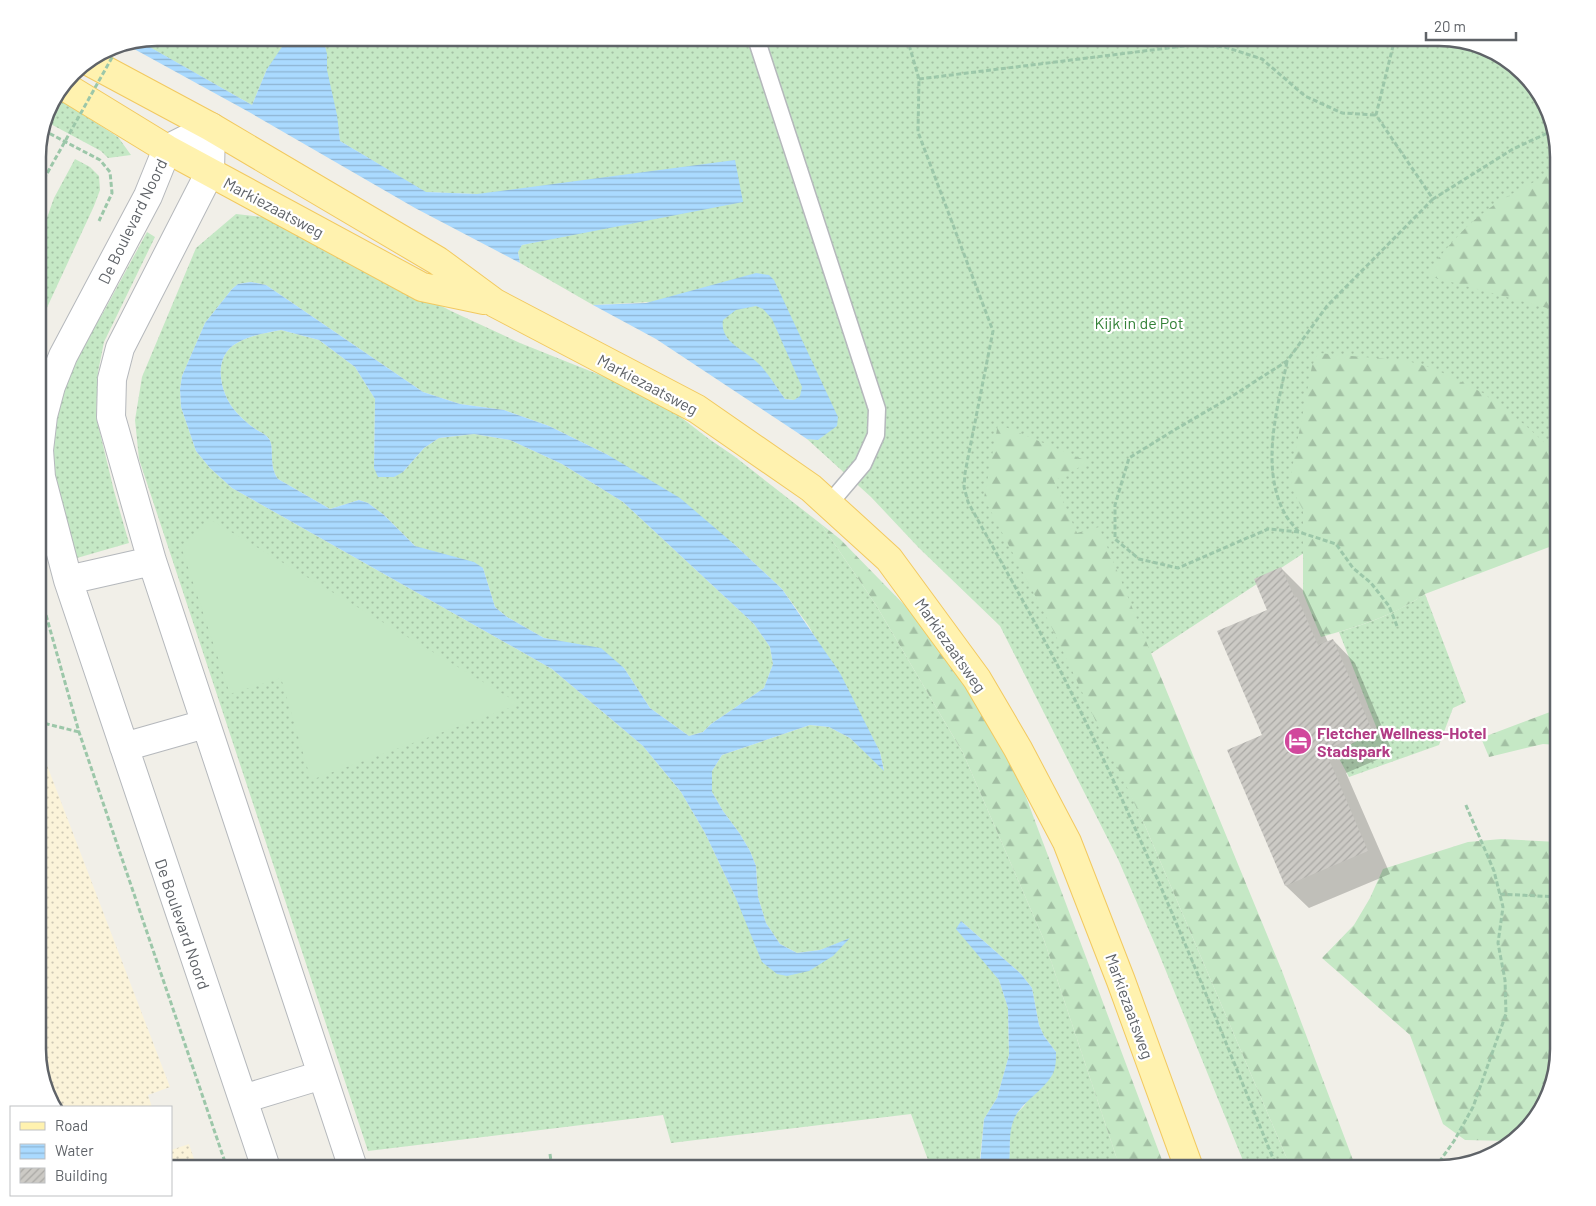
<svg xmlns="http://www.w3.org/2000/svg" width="1596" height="1206" font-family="Barlow,sans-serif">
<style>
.grass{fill:url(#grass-dots);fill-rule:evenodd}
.forest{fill:url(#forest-firs)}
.sand{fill:url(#sand-dots)}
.garden{fill:#c5e8c5}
.water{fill:url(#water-rules);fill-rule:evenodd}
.shadow{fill:#0003}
.building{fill:url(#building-hatch)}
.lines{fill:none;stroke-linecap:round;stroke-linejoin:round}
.service-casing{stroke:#b5b8bc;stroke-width:19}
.minor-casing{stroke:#b5b8bc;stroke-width:30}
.primary-casing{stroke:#f2c960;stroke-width:30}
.path{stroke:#9cc7a9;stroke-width:3;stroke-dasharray:5 2.5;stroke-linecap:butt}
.service{stroke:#fff;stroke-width:16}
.minor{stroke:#fff;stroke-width:28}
.primary{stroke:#fff2af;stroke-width:28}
.path-bridge{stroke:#9cc7a9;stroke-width:3;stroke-dasharray:5 2.5;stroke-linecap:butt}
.labels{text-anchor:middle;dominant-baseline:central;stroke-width:4.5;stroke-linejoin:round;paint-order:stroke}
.street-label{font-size:16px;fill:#5f6368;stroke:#fff}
.park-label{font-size:16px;fill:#348238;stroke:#fff}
.hotel-label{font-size:16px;font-weight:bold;fill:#b23c85;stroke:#fff;text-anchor:start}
.rim{fill:none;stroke:#5f6368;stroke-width:2.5}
</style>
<defs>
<pattern id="grass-dots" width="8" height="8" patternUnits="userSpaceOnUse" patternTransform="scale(1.25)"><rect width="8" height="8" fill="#c5e8c5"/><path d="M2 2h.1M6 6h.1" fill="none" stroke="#a3c0a4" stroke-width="1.8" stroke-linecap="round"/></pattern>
<pattern id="forest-firs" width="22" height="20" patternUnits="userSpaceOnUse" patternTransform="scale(1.25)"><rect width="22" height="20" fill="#c5e8c5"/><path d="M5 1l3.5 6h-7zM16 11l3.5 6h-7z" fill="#a3c0a4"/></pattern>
<pattern id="sand-dots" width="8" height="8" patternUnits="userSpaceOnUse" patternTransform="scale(1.25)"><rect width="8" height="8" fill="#fbf3d9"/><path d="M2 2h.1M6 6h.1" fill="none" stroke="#cec8b4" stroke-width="1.8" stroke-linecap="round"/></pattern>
<pattern id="water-rules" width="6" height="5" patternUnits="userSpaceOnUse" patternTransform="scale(1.25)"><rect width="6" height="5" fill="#aadaff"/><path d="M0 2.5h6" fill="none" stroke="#8eb4d2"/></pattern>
<pattern id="building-hatch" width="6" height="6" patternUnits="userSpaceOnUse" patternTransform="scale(1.25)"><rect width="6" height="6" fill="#cccac5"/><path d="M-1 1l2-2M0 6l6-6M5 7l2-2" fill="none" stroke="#a9a8a4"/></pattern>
</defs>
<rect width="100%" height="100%" fill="#f1efe8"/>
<!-- grass -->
<path class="grass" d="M 158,38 L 1439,38 L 1477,44 L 1512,62 L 1546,104 L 1558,157 L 1558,525 L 1345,526 L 1111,680 L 1105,737 L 1146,828 L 1291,1168 L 1246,1168 L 1157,949 L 1118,859 L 1000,626 L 919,548 L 871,497 L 807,439 L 818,440 L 834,427 L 794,400 L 785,399 L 766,373 L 650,302 L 593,305 L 520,263 L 518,251 L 522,245 L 550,239 L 476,194 L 425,192 L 340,141 L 335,107 L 267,69 L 252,105 L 142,43 L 144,40 Z
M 56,97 L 118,137 L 131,155 L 108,158 L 101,151 L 45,121 L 50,105 Z
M 75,159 L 90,167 L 99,176 L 100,190 L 94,206 L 38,327 L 38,243 L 54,198 Z
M 236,214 L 270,218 L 451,311 L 520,343 L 625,385 L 678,415 L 709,439 L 734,456 L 821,524 L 876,605 L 963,753 L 1044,940 L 1120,1168 L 1008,1168 L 1009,1162 L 1010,1131 L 1014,1116 L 1024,1106 L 1056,1052 L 1044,1036 L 1039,1025 L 1032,988 L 1021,974 L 961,921 L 982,958 L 999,980 L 1008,1008 L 1009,1055 L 997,1098 L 984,1119 L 979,1168 L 931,1168 L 911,1114 L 671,1143 L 663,1115 L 368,1151 L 139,459 L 135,420 L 142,377 L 196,248 ZM 251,282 L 266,285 L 423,392 L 460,404 L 504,410 L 549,426 L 608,455 L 735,545 L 782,589 L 808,625 L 866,726 L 880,752 L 884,770 L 850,738 L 829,727 L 810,725 L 722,755 L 712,771 L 712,792 L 723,811 L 740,834 L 750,851 L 756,866 L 758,897 L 766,923 L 780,944 L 797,953 L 820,950 L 849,939 L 777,974 L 735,896 L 705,833 L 681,792 L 643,746 L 552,669 L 232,488 L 210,468 L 196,451 L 181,407 L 180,389 L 182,376 L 205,323 L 232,289 L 238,284 Z
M 147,232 L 155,237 L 104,342 L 98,372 L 96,416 L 114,491 L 129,543 L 70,560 L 56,514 L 51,437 L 59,402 L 86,339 L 103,313 Z
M 281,330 L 319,340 L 355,367 L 375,399 L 374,468 L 403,472 L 424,448 L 439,438 L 474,434 L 510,440 L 562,464 L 623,502 L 754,624 L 770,647 L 773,664 L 764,688 L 711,724 L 703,732 L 689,736 L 650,708 L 624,668 L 565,642 L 544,638 L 507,617 L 495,607 L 483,568 L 415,546 L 384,515 L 368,503 L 359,500 L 330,509 L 278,479 C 268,465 275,447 269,439 C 265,433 259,432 254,428 C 248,424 242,418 237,413 C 220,395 211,357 237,343 C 251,335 266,333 281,330 Z
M 1425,594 L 1466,702 L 1453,708 L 1439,745 L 1349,777 L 1336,753 L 1377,729 L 1339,632 C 1370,623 1398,612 1425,594 Z"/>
<!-- forest -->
<path class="forest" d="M 1558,170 L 1558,311 L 1425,275 C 1436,262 1446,248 1458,236 C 1485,206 1523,187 1558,170 Z
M 1318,353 L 1408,361 L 1435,369 L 1483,393 L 1525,425 L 1558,455 L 1558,558 L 1552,546 L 1425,594 C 1391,617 1359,626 1321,637 L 1303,593 L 1303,510 L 1294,493 L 1290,479 L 1312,366 Z
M 998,424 L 1089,462 L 1054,481 L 1077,533 L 1099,527 L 1282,971 L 1356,1168 L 1291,1168 L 1146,828 L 1052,628 L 984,498 Z
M 821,524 L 840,539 L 921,622 L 972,691 L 1023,789 L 1165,1168 L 1120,1168 L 1044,940 L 963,753 L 876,605 Z
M 1558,709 L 1558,745 L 1543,744 L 1489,757 L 1481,738 Z
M 1501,839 L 1558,842 L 1558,1049 L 1552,1087 L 1534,1122 L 1510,1141 L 1465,1140 L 1443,1124 L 1410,1035 L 1322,958 L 1354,925 L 1370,898 L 1383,869 L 1468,842 Z"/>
<!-- sand -->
<path class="sand" d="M 45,760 L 170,1087 L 148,1095 L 152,1107 L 55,1107 L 50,1102 L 38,1056 L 38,763 Z
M 189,1144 L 197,1168 L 171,1168 L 171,1150 Z"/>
<!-- garden -->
<path class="garden" d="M 211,520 L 520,704 L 311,780 L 281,678 L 230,694 L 181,546 Z"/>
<!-- water -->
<path class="water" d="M 139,41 L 252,105 L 267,69 L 284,44 L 324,42 L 327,54 L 327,70 L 337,115 L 340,141 L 426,192 L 477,194 L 735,160 L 743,202 L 522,245 L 518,252 L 520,263 L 415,208 L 249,112 L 125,44 Z
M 756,273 L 769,275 L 774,280 L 838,417 L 837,426 L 818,440 L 807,439 L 656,339 L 593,305 L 646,303 ZM 756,306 L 763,309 L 772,319 L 802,387 L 800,396 L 794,400 L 785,399 C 777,388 770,376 761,366 C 748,351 719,343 723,320 L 736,310 Z
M 251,282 L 266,285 L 423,392 L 460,404 L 504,410 L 549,426 L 608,455 L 680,498 L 735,545 L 782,589 L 840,673 L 880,752 L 884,771 L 850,738 L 829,727 L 810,725 L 722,755 L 712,771 L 712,792 L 723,811 L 740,834 L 750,851 L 756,866 L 758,897 L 766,923 L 780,944 L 797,953 L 820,950 L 850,938 L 833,956 L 809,971 L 787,976 L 777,974 L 762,962 L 735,896 L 705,833 L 681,792 L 643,746 L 552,669 L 232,488 L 210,468 L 196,451 L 181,407 L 180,389 L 182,376 L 205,323 L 232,289 L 238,284 ZM 281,330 L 319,340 L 355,367 L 375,399 L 374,468 L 378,477 L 394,477 L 403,472 L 424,448 L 439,438 L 474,434 L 510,440 L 562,464 L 623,502 L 754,624 L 770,647 L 773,664 L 764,688 L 711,724 L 703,732 L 689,736 L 650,708 L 624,668 L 601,648 L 544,638 L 507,617 L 495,607 L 483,568 L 474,562 L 415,546 L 384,515 L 368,503 L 359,500 L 330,509 L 278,479 C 268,465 275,447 269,439 C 265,433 259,432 254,428 C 248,424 242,418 237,413 C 220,395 211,357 237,343 C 251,335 266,333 281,330 Z
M 961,921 L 1021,974 L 1032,988 L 1039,1025 L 1044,1036 L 1056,1052 C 1056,1058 1056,1066 1054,1071 C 1047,1089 1021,1102 1014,1119 C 1007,1135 1012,1152 1008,1168 L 997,1168 L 980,1164 L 984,1119 L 997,1098 L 1009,1055 L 1008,1008 L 999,980 L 956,929 Z"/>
<!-- shadow -->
<path class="shadow" d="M 1281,568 L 1304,591 L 1328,642 L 1333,640 L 1355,663 L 1393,753 L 1346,773 L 1390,874 L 1309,908 L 1286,886 L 1229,751 L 1264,736 L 1269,610 Z
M 885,1160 L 893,1168 L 805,1168 Z"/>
<!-- building -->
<path class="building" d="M 1281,567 L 1295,598 L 1297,597 L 1318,645 L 1333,639 L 1372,730 L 1325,750 L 1368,851 L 1285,886 L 1227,750 L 1262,735 L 1217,631 L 1267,610 L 1254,579 Z"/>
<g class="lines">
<defs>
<path id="service" d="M 756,38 L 877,409 L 876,435 L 863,464 L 829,504"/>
<path id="minor" d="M 68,580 L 152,561
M 124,747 L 205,724
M 243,1099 L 322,1075
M 266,1168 L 68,580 L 41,477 L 39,450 L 43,416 L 51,386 L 63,356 L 148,196 L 167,149 L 211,127 L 210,172 L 120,348 L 112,379 L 111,417 L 152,561 L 353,1168"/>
<path id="primary" d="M 88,61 L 211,127 L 438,261 L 495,303 L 697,409 L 811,488 L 889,559 L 977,679 L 1018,749 L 1067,842 L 1121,981 L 1189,1168
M 64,86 L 167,149 L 422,287 L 484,300"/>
</defs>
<!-- service casing -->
<use href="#service" class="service-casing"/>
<!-- minor casing -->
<use href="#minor" class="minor-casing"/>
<!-- primary casing -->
<use href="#primary" class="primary-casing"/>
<!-- path -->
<path class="path" d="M 907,38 L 919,79 L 918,132 L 993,331 L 965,473 L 964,487 L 968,502 C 1003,566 1040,629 1072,694 C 1149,849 1212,1009 1277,1168
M 1395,38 L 1376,115 L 1433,199 L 1513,149 L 1552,131
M 919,79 L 1192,45 L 1225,47 L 1262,59 L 1305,96 L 1342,113 L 1376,115
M 43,130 L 100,160 L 110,172 L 112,193 L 99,221
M 38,190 L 40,186
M 1287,362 C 1277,409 1260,468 1285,514 C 1288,520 1294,526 1299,532
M 44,608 L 79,732 L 227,1168
M 1397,626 L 1389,606 L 1371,583 L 1353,568 L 1336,544 L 1299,532 L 1268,529 L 1178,568 L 1139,559 L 1115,539 L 1115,505 L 1129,458 L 1176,429 L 1226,400 L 1287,361 L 1327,306 L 1433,199
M 38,720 L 47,724 L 79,732
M 1500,894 L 1558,897
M 550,1154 L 552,1168
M 1435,1168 L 1454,1141 L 1473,1107 L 1506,1014 L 1505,980 L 1498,943 L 1503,907 L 1494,871 L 1465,803"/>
<!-- service -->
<use href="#service" class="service"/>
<!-- minor -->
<use href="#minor" class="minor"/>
<!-- primary -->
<use href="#primary" class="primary"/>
<!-- path-bridge -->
<path class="path-bridge" d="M 40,186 L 119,45"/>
</g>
<!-- icons -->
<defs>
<symbol id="hotel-disc" viewBox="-11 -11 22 22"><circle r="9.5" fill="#d1479c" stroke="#fff"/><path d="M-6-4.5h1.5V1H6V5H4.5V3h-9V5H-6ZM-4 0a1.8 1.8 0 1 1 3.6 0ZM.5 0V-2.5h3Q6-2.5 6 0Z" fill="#fff"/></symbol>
</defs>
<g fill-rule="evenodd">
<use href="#hotel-disc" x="1282" y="725" width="32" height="32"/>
</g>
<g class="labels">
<!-- street labels -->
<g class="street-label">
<text transform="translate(274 207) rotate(28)">Markiezaatsweg</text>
<text transform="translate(132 221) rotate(-64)">De Boulevard Noord</text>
<text transform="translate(648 384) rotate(28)">Markiezaatsweg</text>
<text transform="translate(951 645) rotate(55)">Markiezaatsweg</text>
<text transform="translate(183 924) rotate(71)">De Boulevard Noord</text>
<text transform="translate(1130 1006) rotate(70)">Markiezaatsweg</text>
</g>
<!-- park labels -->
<g class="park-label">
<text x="1139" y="322">Kijk in de Pot</text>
</g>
<!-- hotel labels -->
<g class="hotel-label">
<text x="1317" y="732">Fletcher Wellness-Hotel<tspan x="1317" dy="18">Stadspark</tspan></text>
</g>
</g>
<!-- crop -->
<path d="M0 0H1596V1206H0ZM157 46H1439A111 111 0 0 1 1550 157V1049A111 111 0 0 1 1439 1160H157A111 111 0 0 1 46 1049V157A111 111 0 0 1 157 46Z" fill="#fff" fill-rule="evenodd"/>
<path class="rim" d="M157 46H1439A111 111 0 0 1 1550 157V1049A111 111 0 0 1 1439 1160H157A111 111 0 0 1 46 1049V157A111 111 0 0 1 157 46Z"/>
<!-- legend -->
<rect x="10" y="1106" width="162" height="90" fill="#ffffff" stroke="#bfc1c3"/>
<rect x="20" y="1122" width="25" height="8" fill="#fff2af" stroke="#bfc1c3"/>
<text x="55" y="1131" font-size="15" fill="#5f6368">Road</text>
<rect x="20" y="1144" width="25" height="15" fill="url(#water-rules)" stroke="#bfc1c3"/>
<text x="55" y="1156" font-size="15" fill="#5f6368">Water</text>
<rect x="20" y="1168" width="25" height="15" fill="url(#building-hatch)" stroke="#bfc1c3"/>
<text x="55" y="1181" font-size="15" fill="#5f6368">Building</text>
<!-- scale -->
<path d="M1426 32v8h90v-8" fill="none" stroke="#5f6368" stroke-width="2.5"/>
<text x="1434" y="32" font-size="15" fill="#5f6368" stroke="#ffffff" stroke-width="4" paint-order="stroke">20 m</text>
</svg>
